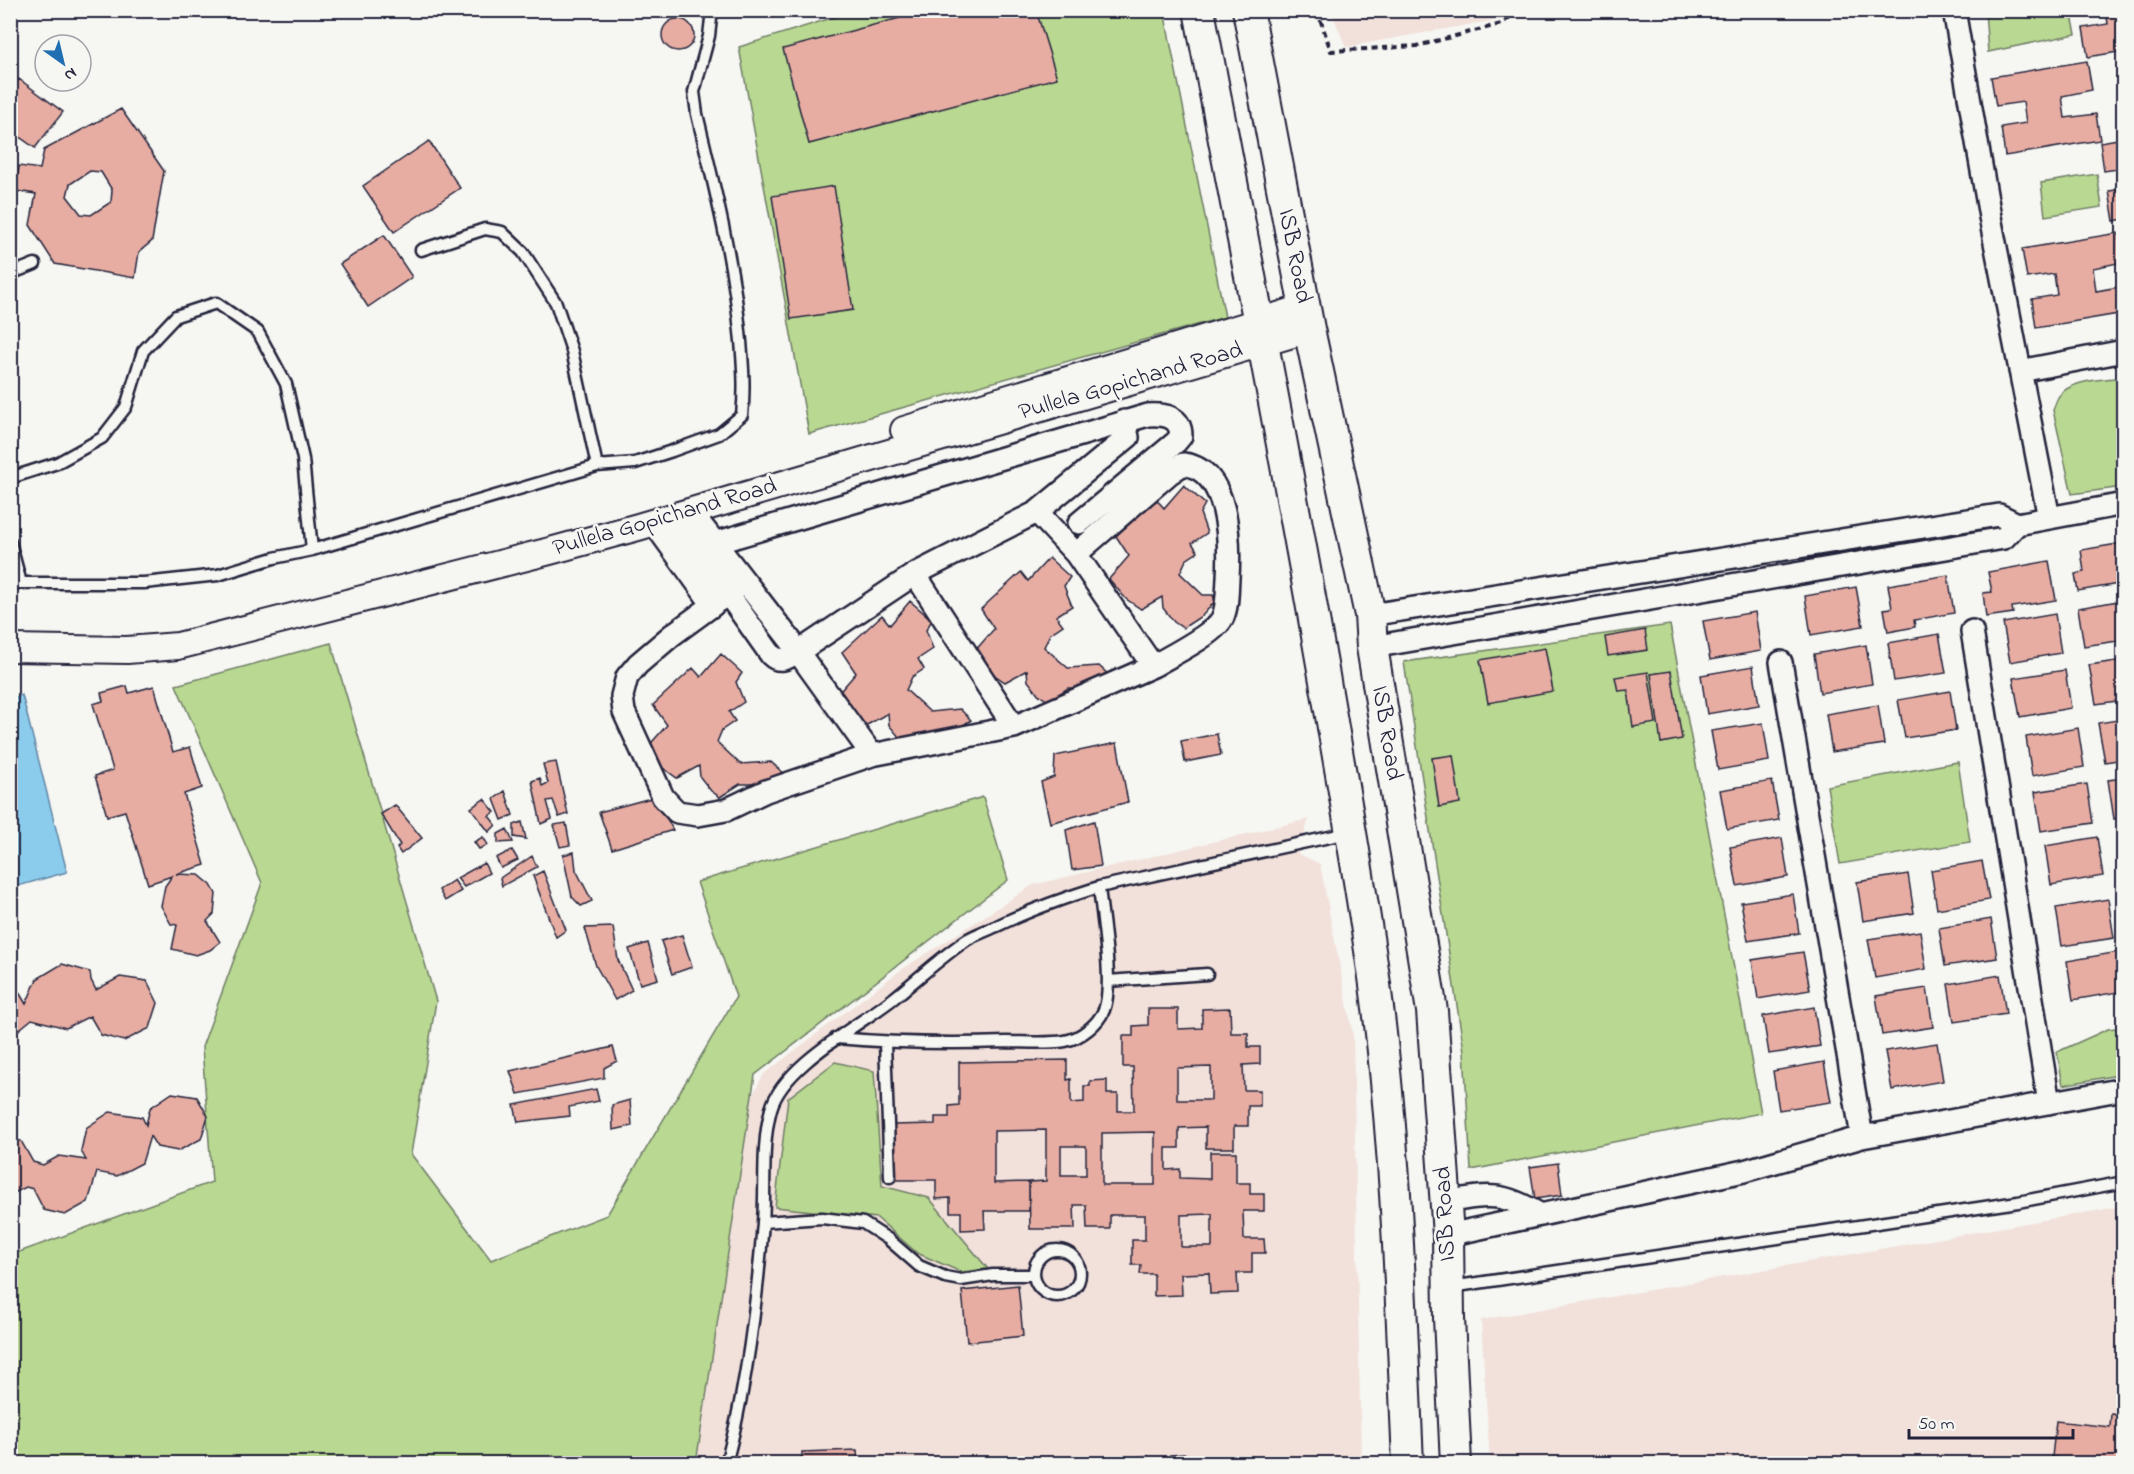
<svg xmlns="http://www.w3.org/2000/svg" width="2134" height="1474" font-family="'Indie Flower',sans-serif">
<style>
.built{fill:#f2e0da}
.green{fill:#b9d891;stroke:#6e7d66;stroke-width:1.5}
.water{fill:#8bcbec;stroke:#6187a5;stroke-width:1.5}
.building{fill:#e7ada3;stroke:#22223b;stroke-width:1.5;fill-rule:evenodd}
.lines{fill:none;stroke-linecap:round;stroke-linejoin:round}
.service-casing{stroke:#22223b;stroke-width:15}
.minor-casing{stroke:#22223b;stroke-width:26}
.tertiary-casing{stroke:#22223b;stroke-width:30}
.secondary-casing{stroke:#22223b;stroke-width:34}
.path{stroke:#22223b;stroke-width:4;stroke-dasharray:6 4.5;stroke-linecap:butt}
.service{stroke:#f6f6f2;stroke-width:10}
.minor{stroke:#f6f6f2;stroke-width:21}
.tertiary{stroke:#f6f6f2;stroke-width:26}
.secondary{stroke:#f6f6f2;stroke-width:30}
.labels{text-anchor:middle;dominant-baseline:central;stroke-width:5;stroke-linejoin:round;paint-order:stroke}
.street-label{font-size:24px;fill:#22223b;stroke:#f6f6f2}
</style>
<rect width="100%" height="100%" fill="#f6f6f2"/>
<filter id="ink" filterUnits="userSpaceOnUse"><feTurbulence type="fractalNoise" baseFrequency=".0167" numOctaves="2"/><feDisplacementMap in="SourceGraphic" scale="12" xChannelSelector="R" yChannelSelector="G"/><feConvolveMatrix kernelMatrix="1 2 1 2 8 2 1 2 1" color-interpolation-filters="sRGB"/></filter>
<g filter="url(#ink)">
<!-- built -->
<path class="built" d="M 1331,11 L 1544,11 L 1346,47 Z
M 1309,819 L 1298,854 L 1320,864 L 1353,1035 L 1361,1463 L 687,1464 L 727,1142 L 764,1074 L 898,972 L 1033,885 Z
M 2123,1206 L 2123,1463 L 1490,1463 L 1481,1320 Z"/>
<!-- green -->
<path class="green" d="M 854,11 L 1164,11 L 1225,317 L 809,434 L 739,47 Z
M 1985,11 L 2071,11 L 2076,34 L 1988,52 Z
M 2097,174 L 2102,207 L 2045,216 L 2041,183 Z
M 2123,377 L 2123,487 L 2072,494 L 2053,410 C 2055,406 2056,400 2059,396 C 2071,379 2105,380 2123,377 Z
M 1670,625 L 1761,1113 L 1471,1170 L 1464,1051 L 1404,662 Z
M 331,643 L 436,1001 L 411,1154 L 491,1260 L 607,1215 L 736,997 L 697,882 L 983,797 L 1008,880 L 755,1075 L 696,1463 L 11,1464 L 11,1255 L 212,1182 L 202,1047 L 262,883 L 176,685 Z
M 1958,762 L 1970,842 L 1840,864 L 1827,786 Z
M 2123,1027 L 2123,1074 L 2063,1085 L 2057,1052 L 2108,1029 Z
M 835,1062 L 874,1071 L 882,1186 L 929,1198 L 988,1269 L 961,1272 L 917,1253 L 877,1218 L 775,1207 L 788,1098 Z"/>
<!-- water -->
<path class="water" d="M 22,695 L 67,872 L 11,888 L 11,699 Z"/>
<!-- building -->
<path class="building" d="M 930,10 L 1036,10 L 1057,78 L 809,144 L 783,49 Z
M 2106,10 L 2124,10 L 2124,51 L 2088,57 L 2083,28 L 2108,24 Z
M662 35a16 16 0 1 1 32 0a16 16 0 1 1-32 0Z
M 2087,61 L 2092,90 L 2062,96 L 2065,118 L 2096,114 L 2100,140 L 2005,156 L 2001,127 L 2026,123 L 2023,102 L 1996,106 L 1991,77 Z
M 19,79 L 63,112 L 35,148 L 10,130 L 10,91 Z
M 121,109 L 164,171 L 152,241 L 139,252 L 135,278 L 55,264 L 30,225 L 36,194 L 16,191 L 19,166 L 40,169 L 44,150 ZM 90,171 L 101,172 L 112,190 L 111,202 L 91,215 L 81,214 L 67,196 L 70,184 Z
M 2124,138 L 2124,168 L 2104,171 L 2100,142 Z
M 429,141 L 460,188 L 394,232 L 363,186 Z
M 834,186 L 853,310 L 791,319 L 772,196 Z
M 2124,189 L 2124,219 L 2114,221 L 2109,191 Z
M 2118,233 L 2123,262 L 2093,268 L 2096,291 L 2124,286 L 2124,313 L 2036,328 L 2032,299 L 2057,295 L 2054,274 L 2027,278 L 2022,249 Z
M 384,235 L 412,277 L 368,307 L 340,264 Z
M 1184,485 L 1205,504 L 1200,513 L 1207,533 L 1192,543 L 1198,552 L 1186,560 L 1180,573 L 1203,595 L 1213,595 L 1215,601 L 1203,615 L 1183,628 L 1174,622 L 1163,608 L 1162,597 L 1141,609 L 1126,599 L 1109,579 L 1129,556 L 1116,536 L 1156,499 L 1164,508 Z
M 2124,543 L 2124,583 L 2078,591 L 2075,574 L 2084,572 L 2081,550 Z
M 1049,558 L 1070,577 L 1064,586 L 1072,606 L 1056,616 L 1063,625 L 1050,634 L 1044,647 L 1068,668 L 1099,666 L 1110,676 L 1093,688 L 1068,688 L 1048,701 L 1039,695 L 1028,681 L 1027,670 L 1005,682 L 990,672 L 974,652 L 994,629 L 981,609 L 1021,572 L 1028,581 Z
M 2049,561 L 2056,600 L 2012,607 L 2013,613 L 1986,617 L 1983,593 L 1992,592 L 1988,572 Z
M 1948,575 L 1954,613 L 1914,620 L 1915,627 L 1888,632 L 1884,609 L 1892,608 L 1888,585 Z
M 1856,587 L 1863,626 L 1811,635 L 1805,596 Z
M 2124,600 L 2124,640 L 2084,646 L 2078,608 Z
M 910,601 L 932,620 L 926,630 L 933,649 L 918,659 L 924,669 L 912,677 L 906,690 L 930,712 L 960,709 L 971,720 L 954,731 L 929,732 L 909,745 L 900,738 L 889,725 L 888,713 L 867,725 L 852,715 L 836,696 L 856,673 L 842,652 L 882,615 L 890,625 Z
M 1755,612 L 1761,651 L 1710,660 L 1703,621 Z
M 2055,614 L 2061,653 L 2010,662 L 2003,623 Z
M 1645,630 L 1648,650 L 1608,656 L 1605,637 Z
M 1939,634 L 1946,673 L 1894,681 L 1888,643 Z
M 1866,645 L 1872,684 L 1820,693 L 1814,654 Z
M 1545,648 L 1553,691 L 1488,703 L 1480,660 Z
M 721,654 L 742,673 L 736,682 L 744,702 L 729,712 L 735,721 L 722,730 L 717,742 L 740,764 L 771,762 L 782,772 L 765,784 L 740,784 L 720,797 L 711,791 L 700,777 L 699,766 L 677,778 L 663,768 L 646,749 L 667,725 L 653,705 L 693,668 L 701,677 Z
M 2124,660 L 2124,700 L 2096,704 L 2089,665 Z
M 1753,666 L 1759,705 L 1707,714 L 1701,675 Z
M 2065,670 L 2071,708 L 2020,717 L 2013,678 Z
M 1671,671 L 1682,739 L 1661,743 L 1651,674 Z
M 1648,672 L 1656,723 L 1633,727 L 1628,690 L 1618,691 L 1615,677 Z
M 127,686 L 129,693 L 154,686 L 173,752 L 190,747 L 202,788 L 184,794 L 205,865 L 176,874 L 199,875 L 211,885 L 216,894 L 214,914 L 207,921 L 220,942 L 210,950 L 196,955 L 172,949 L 177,925 L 171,924 L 161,906 L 165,886 L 172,876 L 148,884 L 125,811 L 107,816 L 95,776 L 113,770 L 93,704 L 103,701 L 101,693 Z
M 1950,691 L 1956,730 L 1905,738 L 1898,700 Z
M 1878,705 L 1884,744 L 1832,752 L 1826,714 Z
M 2124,719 L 2124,759 L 2105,762 L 2098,723 Z
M 1763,723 L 1769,761 L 1718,770 L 1711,731 Z
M 2078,728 L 2084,767 L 2032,776 L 2026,737 Z
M 1217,734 L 1221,755 L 1185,762 L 1181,741 Z
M 1117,743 L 1128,802 L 1050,823 L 1041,782 L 1054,777 L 1055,756 Z
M 1453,755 L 1460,803 L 1439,807 L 1432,758 Z
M 556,762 L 568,814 L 559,817 L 553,800 L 547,801 L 552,819 L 541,824 L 532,781 L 540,778 L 542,786 L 548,783 L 543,764 Z
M 2124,778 L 2124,817 L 2114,819 L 2108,780 Z
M 1772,781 L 1779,820 L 1727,829 L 1720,790 Z
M 2087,784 L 2093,823 L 2041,831 L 2035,792 Z
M 505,791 L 513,815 L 502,820 L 494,799 Z
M 655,797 L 673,830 L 612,849 L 599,812 Z
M 484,799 L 495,812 L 489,816 L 496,825 L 489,832 L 471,808 Z
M 395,805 L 422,838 L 401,854 L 397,848 L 400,845 L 381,814 Z
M 1094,821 L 1101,866 L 1072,870 L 1066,830 Z
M 522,822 L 526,839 L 514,837 L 514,825 Z
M 566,823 L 570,845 L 560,847 L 554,825 Z
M 507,829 L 513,842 L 498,843 L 498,834 Z
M 2118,836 L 2124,836 L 2124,870 Z
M 483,837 L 488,845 L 479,849 L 474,842 Z
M 2097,837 L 2103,876 L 2051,885 L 2045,846 Z
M 1782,838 L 1788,877 L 1737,886 L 1730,847 Z
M 512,850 L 518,860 L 501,868 L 496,858 Z
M 574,852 L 576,870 L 592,901 L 581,906 L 572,897 L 563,855 Z
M 532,856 L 537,867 L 502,886 L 500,878 Z
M 1982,861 L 1989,900 L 1937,909 L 1931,870 Z
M 484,863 L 489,873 L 464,887 L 457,878 Z
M 543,871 L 566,930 L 556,937 L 533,876 Z
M 1908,874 L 1914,913 L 1863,921 L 1857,882 Z
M 454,880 L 461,891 L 445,901 L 439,890 Z
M 1793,894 L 1799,933 L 1748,941 L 1741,902 Z
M 2108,899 L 2114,938 L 2062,946 L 2056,908 Z
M 1991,919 L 1997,958 L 1945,966 L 1939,928 Z
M 613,927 L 618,960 L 632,990 L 615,1000 L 596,966 L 585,928 Z
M 1920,931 L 1926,969 L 1875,978 L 1868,939 Z
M 682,935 L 692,967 L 672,974 L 661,941 Z
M 648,943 L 658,979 L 640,984 L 629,949 Z
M 1803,952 L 1810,990 L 1758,999 L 1752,960 Z
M 2118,952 L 2124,991 L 2073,1000 L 2067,961 Z
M 62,964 L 90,972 L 91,980 L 96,990 L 120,977 L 147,981 L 158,1003 L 150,1028 L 124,1041 L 101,1035 L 90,1016 L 66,1028 L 32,1019 L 10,1037 L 10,977 L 26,1004 L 37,979 Z
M 2000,975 L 2006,1014 L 1954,1022 L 1948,984 Z
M 1927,988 L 1933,1027 L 1882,1035 L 1876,996 Z
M 1814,1007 L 1820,1046 L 1769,1054 L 1763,1016 Z
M 1230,1008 L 1231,1033 L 1248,1033 L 1248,1047 L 1260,1047 L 1260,1064 L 1243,1065 L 1244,1090 L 1260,1090 L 1260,1106 L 1248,1106 L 1248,1126 L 1234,1126 L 1234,1148 L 1206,1148 L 1206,1127 L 1179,1128 L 1179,1148 L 1166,1148 L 1166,1170 L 1180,1169 L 1180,1178 L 1210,1179 L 1210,1152 L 1236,1152 L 1236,1183 L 1250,1183 L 1250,1194 L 1264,1194 L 1264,1211 L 1243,1211 L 1244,1239 L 1264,1239 L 1265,1253 L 1252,1253 L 1252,1273 L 1237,1273 L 1238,1293 L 1210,1294 L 1209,1273 L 1181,1274 L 1182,1295 L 1154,1296 L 1154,1274 L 1140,1274 L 1141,1265 L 1132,1265 L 1132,1240 L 1145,1240 L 1145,1215 L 1110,1215 L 1110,1229 L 1087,1229 L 1086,1205 L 1074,1205 L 1075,1229 L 1030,1229 L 1029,1182 L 1046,1181 L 1046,1130 L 994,1131 L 994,1183 L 1029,1182 L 1029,1211 L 984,1211 L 985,1229 L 961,1230 L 961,1212 L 950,1212 L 950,1198 L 936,1199 L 936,1180 L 894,1180 L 894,1125 L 935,1124 L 935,1117 L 949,1117 L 949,1106 L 959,1105 L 959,1062 L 1067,1060 L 1067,1080 L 1071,1079 L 1071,1103 L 1084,1102 L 1084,1086 L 1090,1086 L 1090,1081 L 1107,1080 L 1107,1094 L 1118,1094 L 1118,1111 L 1134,1111 L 1133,1067 L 1123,1067 L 1123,1036 L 1133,1036 L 1133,1026 L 1148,1025 L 1148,1009 L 1178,1009 L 1178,1029 L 1202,1028 L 1202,1009 ZM 1211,1067 L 1211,1100 L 1177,1100 L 1177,1068 ZM 1155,1132 L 1155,1185 L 1102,1185 L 1102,1133 ZM 1061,1146 L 1086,1146 L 1086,1175 L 1061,1175 ZM 1212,1214 L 1212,1247 L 1181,1247 L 1181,1215 Z
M 1937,1043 L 1943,1081 L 1892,1090 L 1885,1051 Z
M 613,1047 L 617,1061 L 604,1068 L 604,1078 L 518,1094 L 510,1071 Z
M 1824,1062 L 1831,1102 L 1779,1110 L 1773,1071 Z
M 596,1089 L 599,1101 L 569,1107 L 570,1116 L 518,1122 L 514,1105 Z
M 172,1093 L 197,1097 L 208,1116 L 201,1139 L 178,1151 L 157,1147 L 150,1136 L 142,1163 L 117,1176 L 97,1172 L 88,1202 L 65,1215 L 44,1210 L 33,1189 L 26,1187 L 10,1195 L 10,1139 L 21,1141 L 33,1162 L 43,1165 L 59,1156 L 86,1160 L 81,1151 L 86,1128 L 110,1112 L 142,1117 L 146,1125 L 150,1108 Z
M 630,1100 L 632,1126 L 613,1130 L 612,1105 Z
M 1558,1163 L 1562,1195 L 1535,1199 L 1530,1167 Z
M 1018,1285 L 1023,1336 L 967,1342 L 962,1291 Z
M 2111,1414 L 2124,1416 L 2124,1464 L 2069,1464 L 2069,1459 L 2052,1457 L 2056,1421 L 2110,1427 Z
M 857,1450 L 858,1464 L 802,1464 L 802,1452 Z
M 1186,1454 L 1186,1464 L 1170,1464 L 1170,1455 Z
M 1148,1456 L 1148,1464 L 1132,1464 L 1131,1457 Z
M 1261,1457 L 1289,1458 L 1289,1464 L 1261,1464 Z"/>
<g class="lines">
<defs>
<path id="service" d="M 421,250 L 485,229 L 502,232 L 523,252 L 556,303 L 572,351 L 597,466
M 10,274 L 35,264
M 10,478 L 57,463 L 102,438 L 126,407 L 143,351 L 176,316 L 216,303 L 258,332 L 286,384 L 303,459 L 312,550
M 10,542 L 21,583
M 10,583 L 144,583 L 218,575 L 274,558 L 312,550 L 597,466 L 635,463 L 672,451 L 719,434 L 742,415 C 745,390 743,366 741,341 C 734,264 715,189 697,114 L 694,92 L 709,36 L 712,10
M 1108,981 L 1207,974
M 836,1038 C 893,1043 949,1044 1006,1042 C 1025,1042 1047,1044 1065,1041 C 1081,1038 1098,1024 1104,1010 C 1114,985 1102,917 1099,887
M 885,1043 L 890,1177
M 763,1222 L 822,1218 L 863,1223 L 888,1239 L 919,1266 L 945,1277 L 961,1280 L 993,1275 L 1034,1275
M1034 1273a23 23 0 1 1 46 0a23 23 0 1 1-46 0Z
M 1451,1287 L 2018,1202 L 2124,1182
M 726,1464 C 747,1385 757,1303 763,1222 C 766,1185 761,1146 771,1109 C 783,1065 859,1026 894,998 C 918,979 942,956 968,939 C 977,934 988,930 997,926 C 1030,910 1064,898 1099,887 L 1348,833"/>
<path id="minor" d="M 1954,10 L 1990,217 L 2049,518
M 2020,371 L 2124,351
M 1183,464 C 1230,469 1230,544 1228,578 C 1227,592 1228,607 1222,619 C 1213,635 1170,656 1153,666 L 1076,554 L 1170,473 Z
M 691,512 L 791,641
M 1037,512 L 1128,437 L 1124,421
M 673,517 L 728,594 L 718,601
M 653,522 L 713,605 L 672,635 L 638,664 L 627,677 L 622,696 L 624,712 L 663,797 L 677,812 L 698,815 L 726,810 L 766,791 L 872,755 L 1014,727 L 1153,666
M 715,543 L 1148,415 C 1164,414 1181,416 1181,436 L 1176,442 L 1079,523
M 745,582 L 728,594 L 771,655 C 780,664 789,657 798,652
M 1370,615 L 1999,515 L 2017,524
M 1972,631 L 2049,1103
M 1372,647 L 2004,538 L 2017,524 L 2124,504
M 1781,662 L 1862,1137
M 1014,727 L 915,574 L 1037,512 L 1076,554
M 872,755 L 798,652 L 915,574
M 1446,1202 C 1491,1194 1501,1192 1541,1215
M 1448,1235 L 1744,1171 L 1862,1137 L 2124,1089"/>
<path id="tertiary" d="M 904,430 L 1304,308
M 10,648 L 127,650 L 178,646 L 550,551 L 638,527 L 1309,329"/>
<path id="secondary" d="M 1199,10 C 1246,257 1295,503 1337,751 C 1350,826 1363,902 1374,977 C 1396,1138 1401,1301 1408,1464
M 1248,10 L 1309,329 L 1370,615 L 1372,647 L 1432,1011 L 1448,1235 L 1449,1318 L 1456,1464"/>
</defs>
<!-- service casing -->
<use href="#service" class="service-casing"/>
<!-- minor casing -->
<use href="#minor" class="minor-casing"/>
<!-- tertiary casing -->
<use href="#tertiary" class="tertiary-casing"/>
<!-- secondary casing -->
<use href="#secondary" class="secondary-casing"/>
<!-- path -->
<path class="path" d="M 1317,10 L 1331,51 L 1417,46 L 1501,24 L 1520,10"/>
<!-- service -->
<use href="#service" class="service"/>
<!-- minor -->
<use href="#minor" class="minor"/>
<!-- tertiary -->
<use href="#tertiary" class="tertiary"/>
<!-- secondary -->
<use href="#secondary" class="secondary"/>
</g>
</g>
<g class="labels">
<!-- street labels -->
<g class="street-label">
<text transform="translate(1294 256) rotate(79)">ISB Road</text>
<text transform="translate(1131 382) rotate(-16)">Pullela Gopichand Road</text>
<text transform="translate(665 518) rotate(-16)">Pullela Gopichand Road</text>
<text transform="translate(1386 733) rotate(81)">ISB Road</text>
<text transform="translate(1446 1214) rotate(-93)">ISB Road</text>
</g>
</g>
<!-- margin -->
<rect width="2134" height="1474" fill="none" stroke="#f6f6f2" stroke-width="36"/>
<rect x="18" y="18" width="2098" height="1438" fill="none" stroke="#22223b" stroke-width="2" filter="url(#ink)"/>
<!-- north arrow -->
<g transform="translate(63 63) rotate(146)"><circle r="28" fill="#f6f6f2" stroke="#a1a1a9" stroke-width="1.5"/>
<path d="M0-4.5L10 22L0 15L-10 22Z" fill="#1f6fb2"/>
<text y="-9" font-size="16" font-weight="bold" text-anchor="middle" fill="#22223b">N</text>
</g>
<!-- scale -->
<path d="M1909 1429v9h164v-9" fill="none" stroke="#22223b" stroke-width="3"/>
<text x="1918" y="1429" font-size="18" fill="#22223b" stroke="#f6f6f2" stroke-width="4.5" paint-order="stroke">50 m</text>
</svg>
